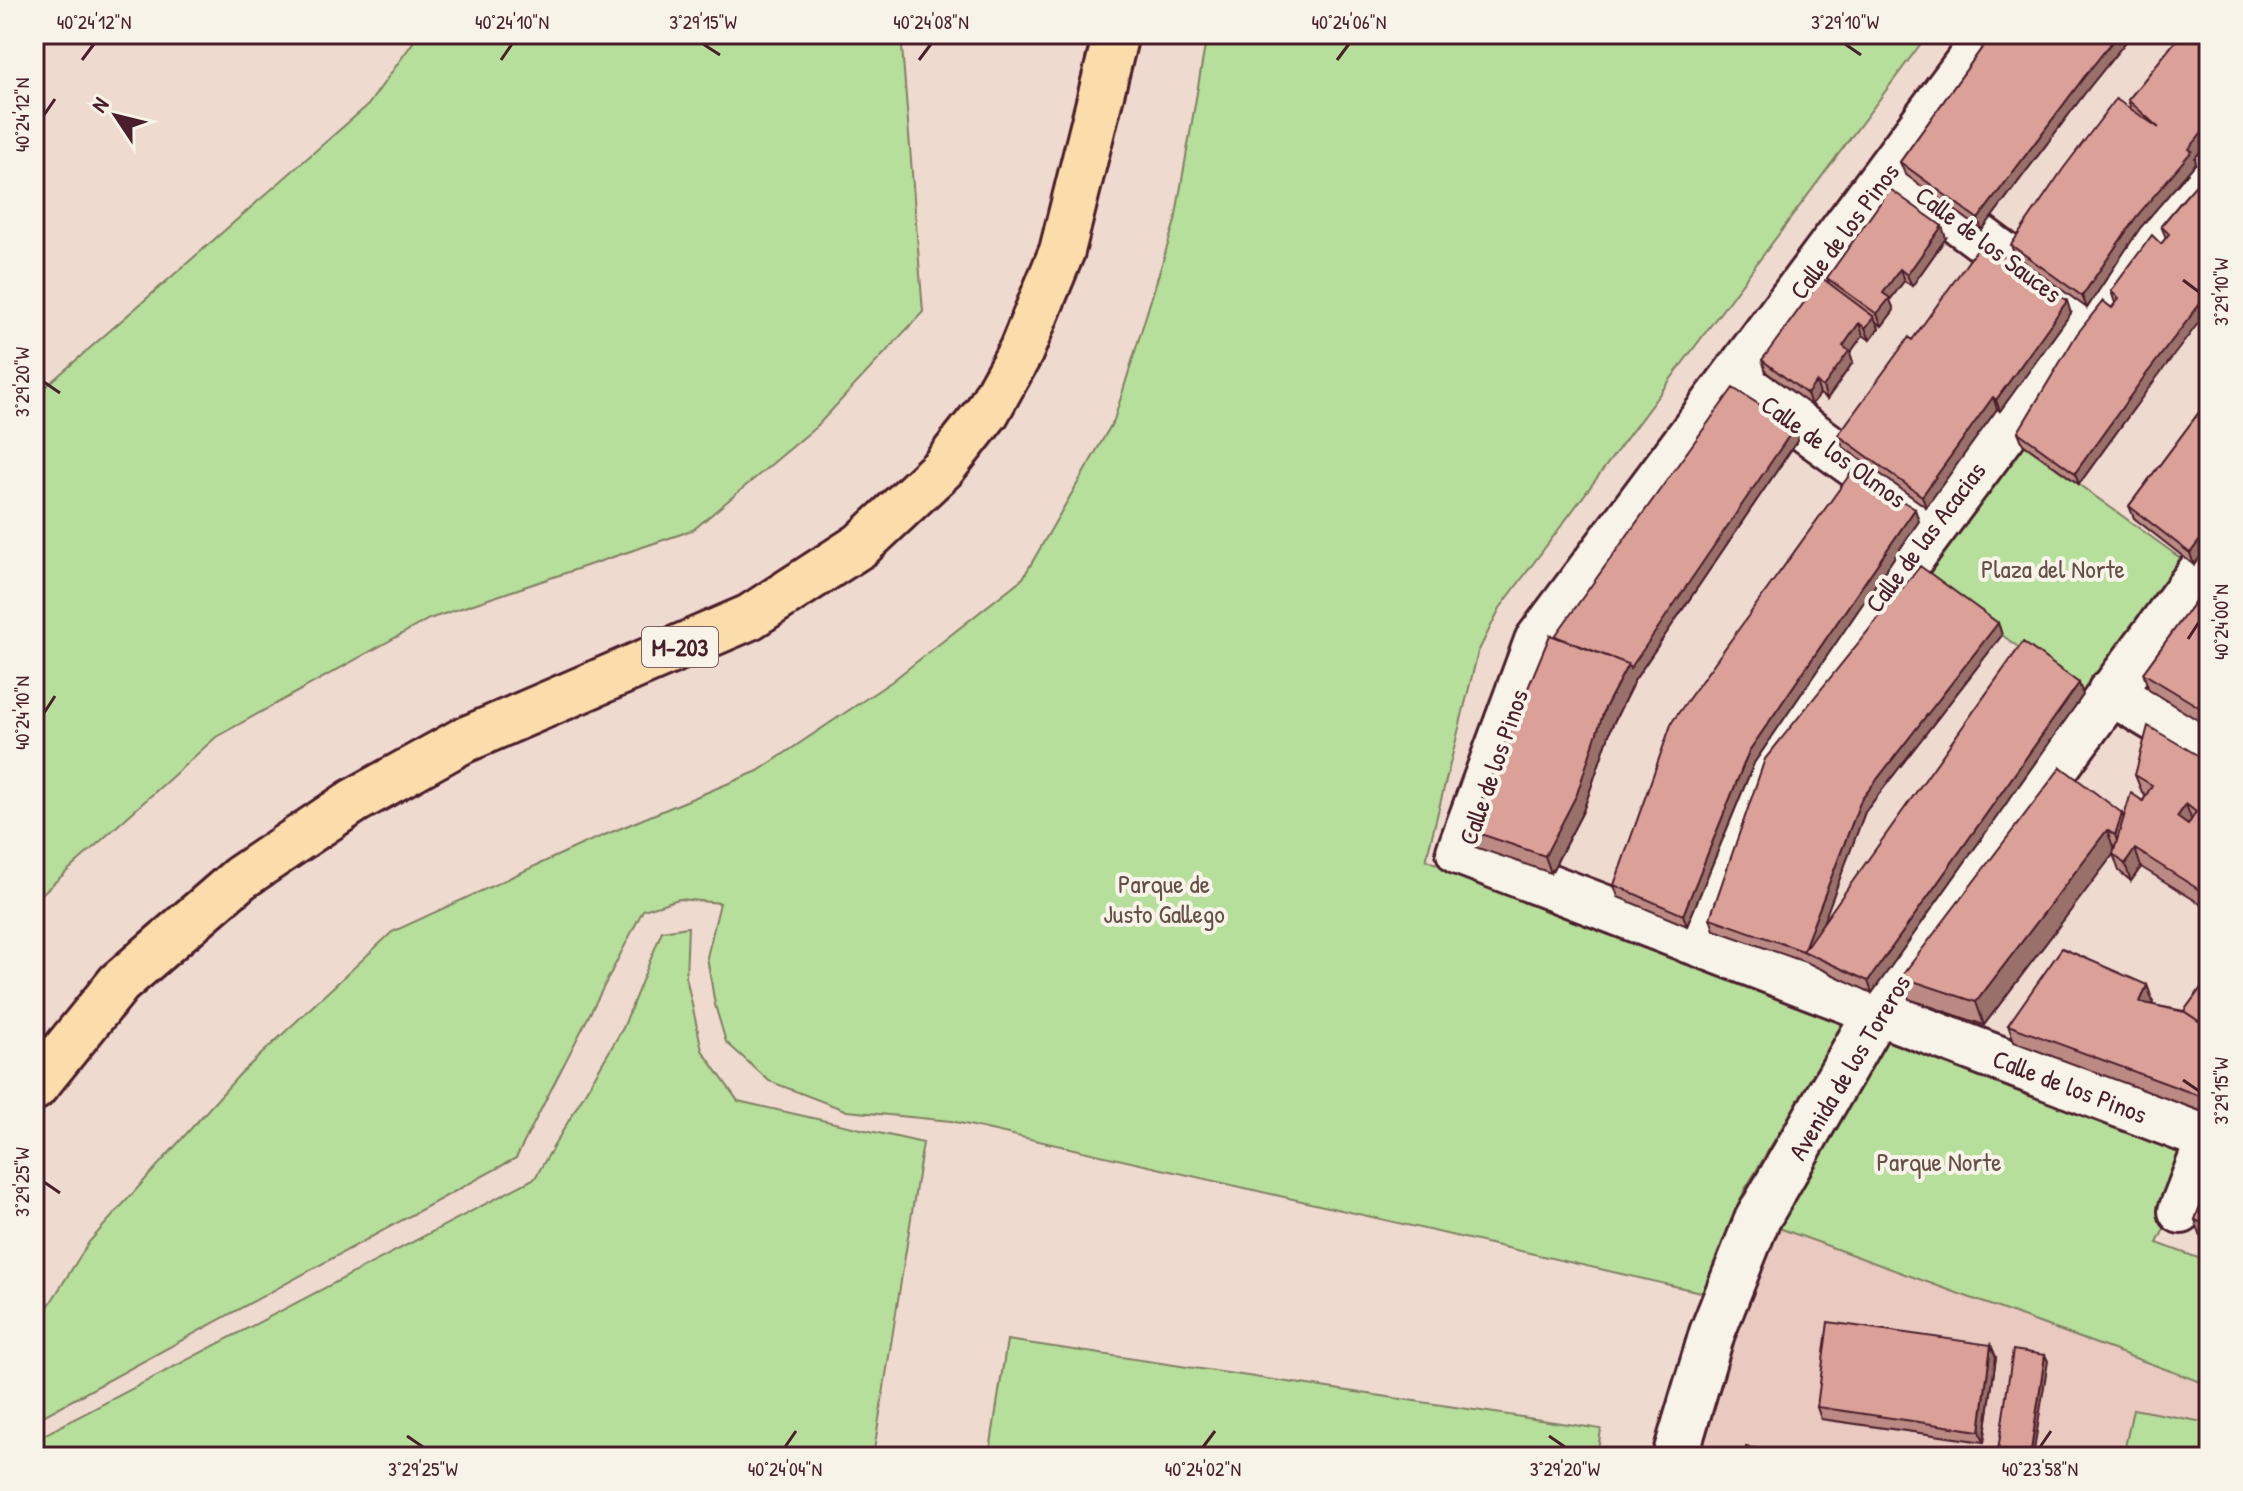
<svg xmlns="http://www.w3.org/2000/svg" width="2243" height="1491" font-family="'Patrick Hand',sans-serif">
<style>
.built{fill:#e9c9c0}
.green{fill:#b6df9b;stroke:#807f63;stroke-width:2}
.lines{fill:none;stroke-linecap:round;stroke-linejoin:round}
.minor-casing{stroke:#4a1f2b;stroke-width:50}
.major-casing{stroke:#4a1f2b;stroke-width:50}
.minor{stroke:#f7f3e8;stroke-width:44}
.major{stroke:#faddab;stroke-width:44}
.wall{fill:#bc8a84;stroke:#4a1f2b;stroke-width:2}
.shaded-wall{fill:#99716b;stroke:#4a1f2b;stroke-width:2}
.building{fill:#dba199;stroke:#4a1f2b;stroke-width:2;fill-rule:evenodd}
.ticks{fill:none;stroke:#4a1f2b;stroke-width:3}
.labels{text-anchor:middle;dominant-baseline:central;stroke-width:8;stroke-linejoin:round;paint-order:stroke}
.shield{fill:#f7f3e8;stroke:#7e5f64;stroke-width:2}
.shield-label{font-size:24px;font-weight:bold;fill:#4a1f2b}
.street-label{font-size:26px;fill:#4a1f2b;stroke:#f7f3e8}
.park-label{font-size:26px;fill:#654f47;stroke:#f7f3e8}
.neatline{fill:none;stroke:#4a1f2b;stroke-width:3}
.ticks-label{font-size:20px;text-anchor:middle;fill:#4a1f2b}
</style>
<rect width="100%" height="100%" fill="#efdad0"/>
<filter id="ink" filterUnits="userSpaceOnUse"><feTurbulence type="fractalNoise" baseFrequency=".0125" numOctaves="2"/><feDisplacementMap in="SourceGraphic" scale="16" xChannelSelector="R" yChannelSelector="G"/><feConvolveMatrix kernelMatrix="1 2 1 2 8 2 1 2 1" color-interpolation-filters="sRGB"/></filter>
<g filter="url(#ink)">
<!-- built -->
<path class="built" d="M 1782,1222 L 2209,1385 L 2209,1457 L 1697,1457 L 1706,1419 Z"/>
<!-- green -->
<path class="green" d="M 419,34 L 901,34 L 923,312 L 816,427 L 693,530 L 429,619 L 216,737 L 34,901 L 34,397 L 368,105 Z
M 1207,34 L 1928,34 L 1500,608 L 1478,652 L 1426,860 L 1844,1024 L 1744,1191 L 1705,1293 L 951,1121 L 847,1111 L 769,1081 L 726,1042 L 715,1005 L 707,957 L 720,903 L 679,899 L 643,910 L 516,1158 L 34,1421 L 34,1329 L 89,1242 L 240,1074 L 392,932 L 583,844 L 758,771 L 891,682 L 1023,578 L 1114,420 L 1175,221 Z
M 2023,444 L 2183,560 L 2083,695 L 1925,578 Z
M 688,927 L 686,977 L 702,1050 L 738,1101 L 923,1143 L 873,1457 L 34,1457 L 34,1440 L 535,1178 L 623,1028 L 662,931 Z
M 1877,1011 L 2209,1139 L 2157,1243 L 2209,1262 L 2209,1385 L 1757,1220 Z
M 1007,1340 L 1601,1429 L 1597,1457 L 989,1457 Z
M 2133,1409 L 2209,1423 L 2209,1457 L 2123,1457 Z"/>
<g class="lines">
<defs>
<path id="minor" d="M 1989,34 L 1537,641 L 1459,852 L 2209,1139 L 2181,1211
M 1889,170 L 2089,318
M 1734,378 L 1935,523
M 2110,692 L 2209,752
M 1690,941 L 1759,762 L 2209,159
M 1675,1457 L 1712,1333 L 1757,1220 L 1877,1011 L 2209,560"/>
<path id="major" d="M 34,1088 L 119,983 L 240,878 L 354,801 L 462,741 L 750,617 L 861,545 L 943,468 L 987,412 L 1021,351 L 1062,251 L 1116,34"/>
</defs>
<!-- minor casing -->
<use href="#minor" class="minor-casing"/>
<!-- major casing -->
<use href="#major" class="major-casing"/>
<!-- minor -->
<use href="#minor" class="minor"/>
<!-- major -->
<use href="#major" class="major"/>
</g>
<!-- wall -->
<path class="wall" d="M 1992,34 L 2132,34 L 2088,89 L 1982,230 L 1905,174 L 1900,162 Z
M 2209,34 L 2209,141 L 2195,158 L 2196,163 L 2140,228 L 2087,308 L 2015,256 L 2011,245 L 2131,109 L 2128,100 Z
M 2186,196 L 2145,393 L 2079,484 L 2023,444 L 2018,432 L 2115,303 L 2111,291 L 2161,244 L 2166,238 L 2161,226 Z
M 1946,238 L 1912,286 L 1904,281 L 1890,300 L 1894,310 L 1882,326 L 1876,322 L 1879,328 L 1870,340 L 1863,335 L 1850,353 L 1853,362 L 1827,399 L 1820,394 L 1811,405 L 1766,372 L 1762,360 L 1829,283 L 1827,278 Z
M 2071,313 L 2000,411 L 1997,409 L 1926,507 L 1843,447 L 1838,435 L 1912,340 Z
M 2209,399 L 2194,565 L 2134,518 L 2129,506 Z
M 1799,438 L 1634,681 L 1612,726 L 1583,811 L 1551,873 L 1475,847 L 1469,830 L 1555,636 Z
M 1919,521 L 1754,763 L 1687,926 L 1618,897 L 1614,885 Z
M 2209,582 L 2209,727 L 2149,690 L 2143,673 Z
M 1998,623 L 2002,635 L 1865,812 L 1822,925 L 2083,695 L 1872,993 L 1808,963 L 1714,930 L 1710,918 Z
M 2209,762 L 2209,909 L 2141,867 L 2131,881 L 2119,871 L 2113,854 L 1984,1025 L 1909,999 L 1901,977 L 2122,813 L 2124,818 L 2143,801 L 2146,795 L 2142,792 L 2135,775 Z
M 2209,977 L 2209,1109 L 2206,1113 L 2014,1042 L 2008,1025 L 2147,985 L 2153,1002 L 2152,1005 L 2184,1011 Z
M 2209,1181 L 2209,1245 L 2203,1243 L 2195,1220 Z
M 1996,1357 L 1984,1442 L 1821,1419 L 1817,1407 Z"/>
<!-- shaded-wall -->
<path class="shaded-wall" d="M 2118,34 L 2132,34 L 2088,89 L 1982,230 L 1978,219 L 2084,77 Z
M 2209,107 L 2209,141 L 2195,158 L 2196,163 L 2140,228 L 2087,308 L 2082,296 L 2136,217 L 2189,149 L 2205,113 Z
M 1942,226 L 1946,238 L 1912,286 L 1907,275 Z
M 1900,269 L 1904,281 L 1890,300 L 1894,310 L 1882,326 L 1877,314 L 1883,293 Z
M 2209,292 L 2209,309 L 2145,393 L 2079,484 L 2075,473 L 2141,381 Z
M 2067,301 L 2071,313 L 2000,411 L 1996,400 Z
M 1874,317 L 1879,328 L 1870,340 L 1865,328 Z
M 1859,323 L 1863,335 L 1850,353 L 1853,362 L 1827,399 L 1823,387 L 1843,346 Z
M 1816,382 L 1820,394 L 1811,405 L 1807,394 Z
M 1993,397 L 1997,409 L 1926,507 L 1922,496 Z
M 1795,427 L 1799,438 L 1634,681 L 1612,726 L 1583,811 L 1551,873 L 1545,856 L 1605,708 L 1628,664 Z
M 1915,509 L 1919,521 L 1754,763 L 1687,926 L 1683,915 L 1749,751 Z
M 2209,528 L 2209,545 L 2194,565 L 2190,553 Z
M 1998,623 L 2002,635 L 1865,812 L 1811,955 L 1803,951 L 1861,800 Z
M 2079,683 L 2083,695 L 1872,993 L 1868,981 Z
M 2186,804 L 2192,822 L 2183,834 L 2177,817 Z
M 2122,813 L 2130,835 L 2123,858 L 2115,835 Z
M 2107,830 L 2115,852 L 1984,1025 L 1976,1002 Z
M 2135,849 L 2141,867 L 2131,881 L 2125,864 Z
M 2147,985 L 2153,1002 L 2146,1019 L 2140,1002 Z
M 2209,1083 L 2209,1109 L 2206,1113 L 2200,1096 Z
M 1991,1345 L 1996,1357 L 1984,1442 L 1980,1431 Z
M 2045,1355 L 2048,1361 L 2033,1457 L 2030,1457 Z"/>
<!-- building -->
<path class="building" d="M 1992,34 L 2118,34 L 2084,77 L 1978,219 L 1900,162 Z
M 2181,34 L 2209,34 L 2209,107 L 2205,113 L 2209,117 L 2209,124 L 2189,149 L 2192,151 L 2136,217 L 2082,296 L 2011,245 L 2063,169 L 2116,99 L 2159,128 L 2128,100 Z
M 2209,170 L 2209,212 L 2199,204 L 2209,213 L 2209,292 L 2141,381 L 2075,473 L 2018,432 L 2077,334 L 2103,301 L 2112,308 L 2119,299 L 2111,291 L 2152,235 L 2161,244 L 2169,234 L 2161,226 L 2186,196 Z
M 1890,189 L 1942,226 L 1907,275 L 1900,269 L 1883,293 L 1890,298 L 1877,314 L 1827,278 Z
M 1983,241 L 2067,301 L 1996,400 L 1993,397 L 1922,496 L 1838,435 L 1909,337 L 1912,340 Z
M 1822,278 L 1874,317 L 1865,328 L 1859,323 L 1843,346 L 1849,351 L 1823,387 L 1816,382 L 1807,394 L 1762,360 Z
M 1733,388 L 1795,427 L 1630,669 L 1628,664 L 1555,636 Z
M 2209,399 L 2209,528 L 2190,553 L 2129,506 Z
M 1853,470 L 1915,509 L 1749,751 L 1683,915 L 1614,885 L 1672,722 Z
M 1920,566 L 1998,623 L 1861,800 L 1803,951 L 2023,642 L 2079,683 L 1868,981 L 1803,951 L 1710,918 L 1765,759 Z
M 2209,582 L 2209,713 L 2143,673 Z
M 1550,635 L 1628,664 L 1605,708 L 1577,794 L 1545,856 L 1469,830 Z
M 2148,726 L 2209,762 L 2209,896 L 2135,849 L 2125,864 L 2113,854 L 2131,793 L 2143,801 L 2152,785 L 2135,775 ZM 2186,804 L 2196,812 L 2188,825 L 2177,817 Z
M 2061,767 L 2122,813 L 2115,835 L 2107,830 L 1976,1002 L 1901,977 Z
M 2062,948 L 2147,985 L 2140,1002 L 2185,1012 L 2209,1028 L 2209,1083 L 2200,1096 L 2008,1025 Z
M 2209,977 L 2209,1028 L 2184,1011 Z
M 2209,1181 L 2209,1226 L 2195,1220 Z
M 1828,1322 L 1991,1345 L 1980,1431 L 1817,1407 Z
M 2013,1350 L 2045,1355 L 2030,1457 L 1997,1457 Z
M 1746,1447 L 1812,1457 L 1745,1457 Z"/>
</g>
<!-- ticks -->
<path class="ticks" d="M 703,44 L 720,55M 1845,44 L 1861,55M 82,60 L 94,44M 501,60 L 512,44M 919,60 L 931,44M 1337,60 L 1349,44M 44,115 L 55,99M 2183,280 L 2199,292M 44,382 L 60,393M 2188,639 L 2199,622M 44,713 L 55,696M 2183,1080 L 2199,1091M 44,1182 L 60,1193M 407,1436 L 423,1447M 1549,1436 L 1565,1447M 785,1447 L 796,1431M 1203,1447 L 1215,1431M 2040,1447 L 2051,1431"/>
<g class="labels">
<!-- shield labels -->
<rect class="shield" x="642" y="627" width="76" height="40" rx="6"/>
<g class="shield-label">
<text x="680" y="647">M-203</text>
</g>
<!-- street labels -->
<g class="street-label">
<text transform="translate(1844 231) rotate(-53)">Calle de los Pinos</text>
<text transform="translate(1989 244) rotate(37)">Calle de los Sauces</text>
<text transform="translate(1834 451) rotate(36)">Calle de los Olmos</text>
<text transform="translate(1925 537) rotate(-53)">Calle de las Acacias</text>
<text transform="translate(1493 767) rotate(-71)">Calle de los Pinos</text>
<text transform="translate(1849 1067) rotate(-59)">Avenida de los Toreros</text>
<text transform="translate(2070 1086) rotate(21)">Calle de los Pinos</text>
</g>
<!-- park labels -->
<g class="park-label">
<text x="2053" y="568">Plaza del Norte</text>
<text x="1164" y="883">Parque de<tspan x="1164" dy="30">Justo Gallego</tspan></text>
<text x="1939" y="1161">Parque Norte</text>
</g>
</g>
<!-- margin -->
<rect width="2243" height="1491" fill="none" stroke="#f7f3e8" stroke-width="88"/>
<!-- north arrow -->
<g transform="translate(116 116) rotate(305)" stroke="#f7f3e8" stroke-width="6" paint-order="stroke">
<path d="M0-6L14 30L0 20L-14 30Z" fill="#4a1f2b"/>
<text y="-12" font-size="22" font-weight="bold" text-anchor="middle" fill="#4a1f2b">N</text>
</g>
<rect x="44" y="44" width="2155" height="1403" class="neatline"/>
<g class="ticks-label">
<text x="94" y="29">40°24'12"N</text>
<text x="512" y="29">40°24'10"N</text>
<text x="703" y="29">3°29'15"W</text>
<text x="931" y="29">40°24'08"N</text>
<text x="1349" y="29">40°24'06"N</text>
<text x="1845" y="29">3°29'10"W</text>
<text transform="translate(22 115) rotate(-90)" y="7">40°24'12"N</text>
<text transform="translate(2221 292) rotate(-90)" y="7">3°29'10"W</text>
<text transform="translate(22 382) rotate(-90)" y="7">3°29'20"W</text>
<text transform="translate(2221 622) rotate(-90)" y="7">40°24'00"N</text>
<text transform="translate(22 713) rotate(-90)" y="7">40°24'10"N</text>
<text transform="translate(2221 1091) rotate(-90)" y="7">3°29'15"W</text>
<text transform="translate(22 1182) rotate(-90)" y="7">3°29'25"W</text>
<text x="423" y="1476">3°29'25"W</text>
<text x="785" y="1476">40°24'04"N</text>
<text x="1203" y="1476">40°24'02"N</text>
<text x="1565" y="1476">3°29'20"W</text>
<text x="2040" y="1476">40°23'58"N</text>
</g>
</svg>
